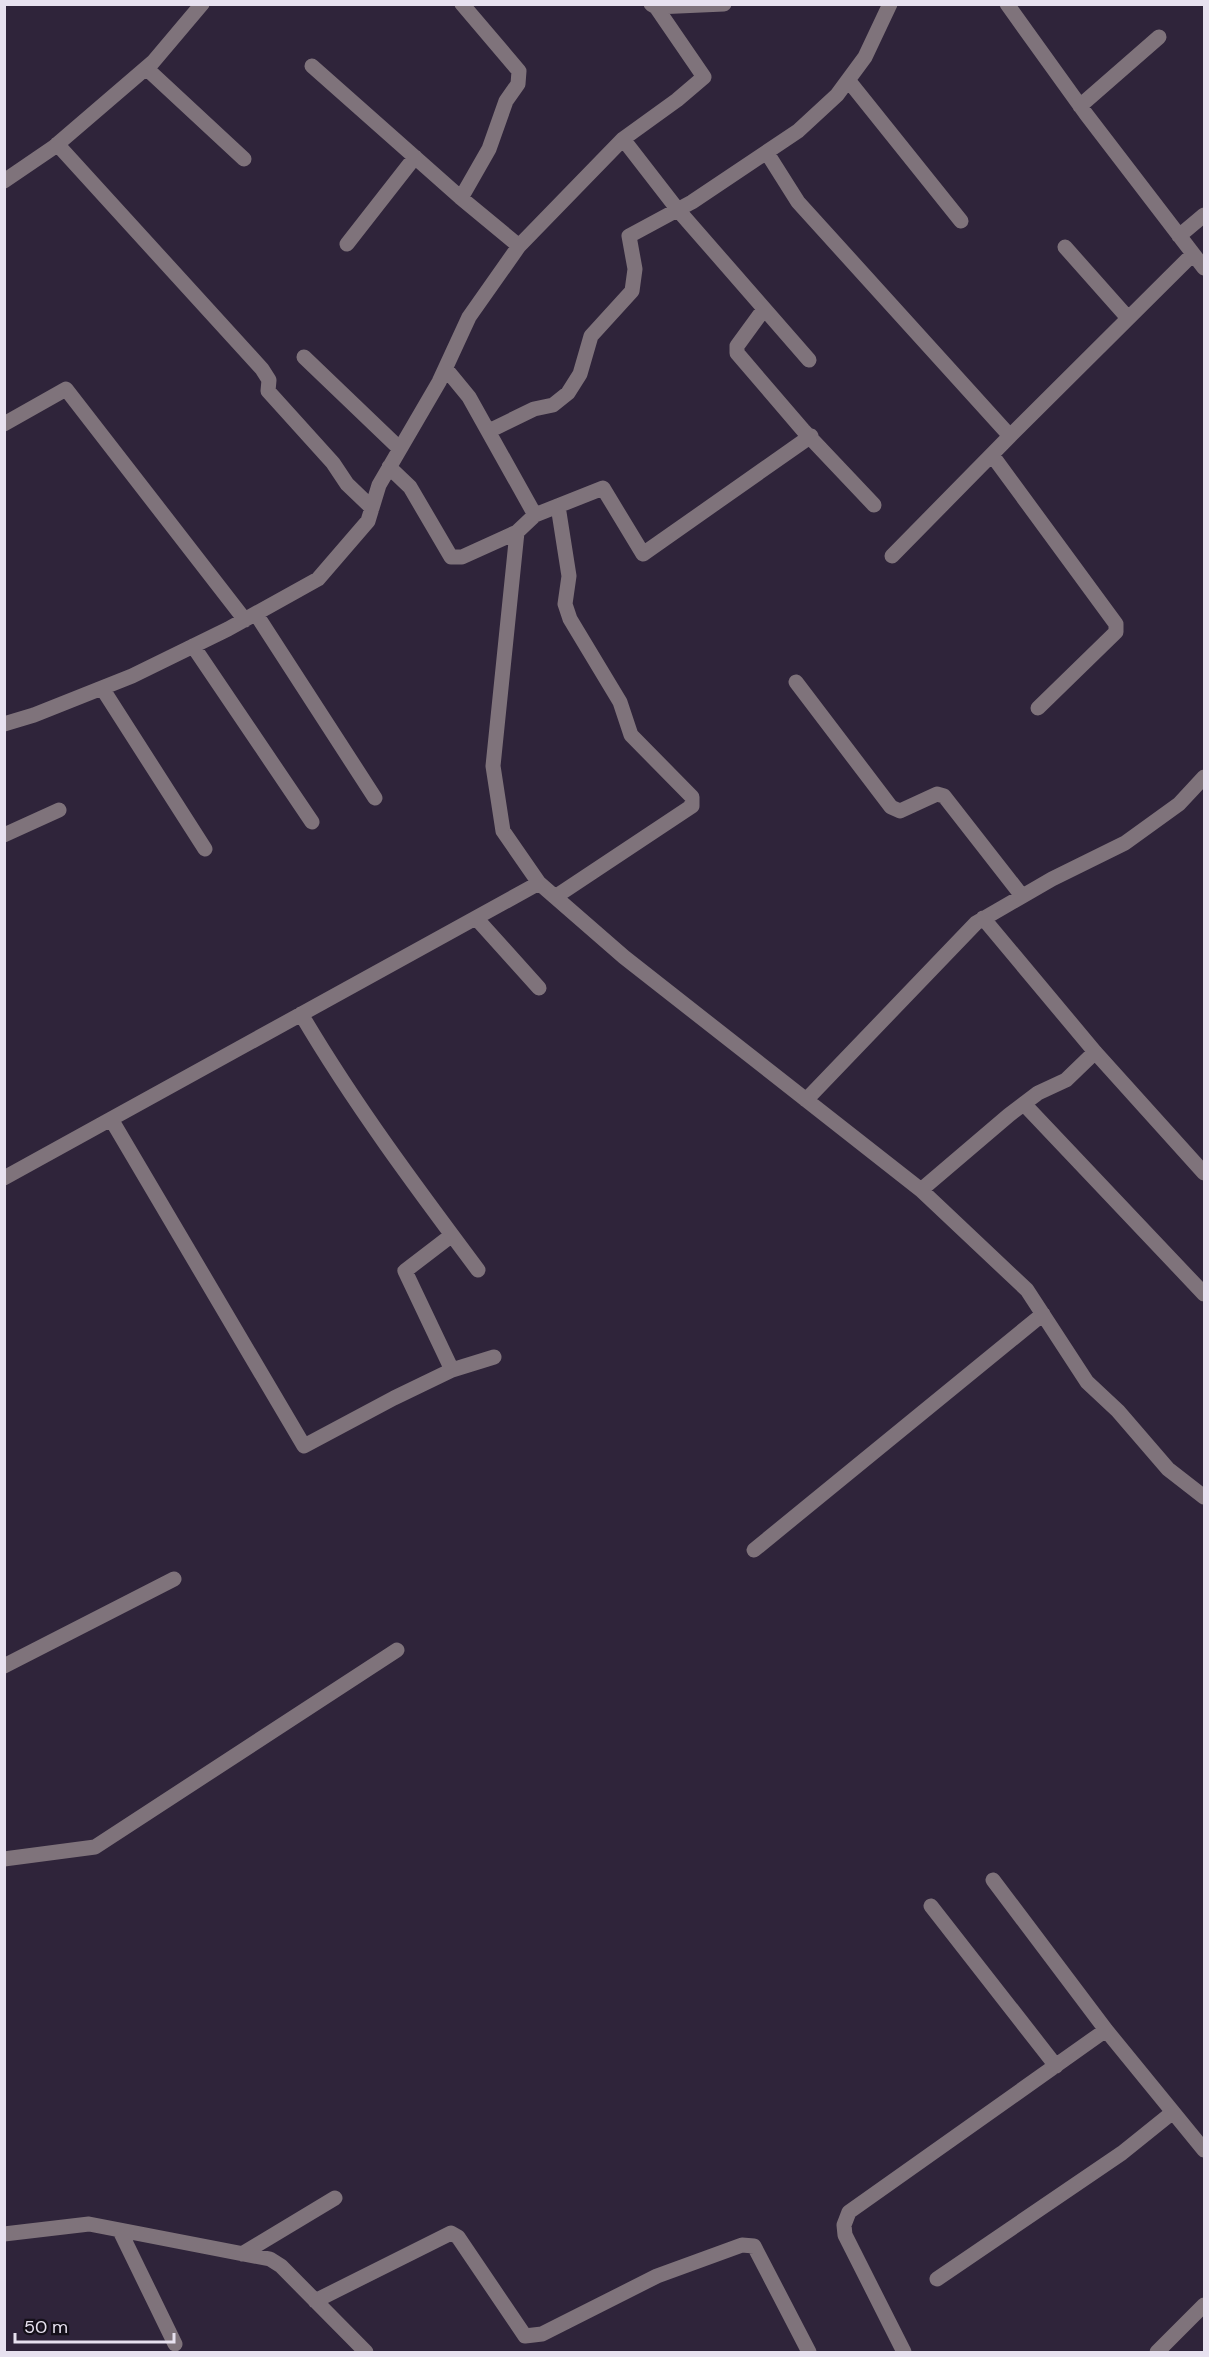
<svg xmlns="http://www.w3.org/2000/svg" width="1209" height="2357" font-family="'DM Sans',sans-serif">
<style>
.lines{fill:none;stroke-linecap:round;stroke-linejoin:round}
.minor{stroke:#7f737b;stroke-width:15}
</style>
<rect width="100%" height="100%" fill="#2f243a"/>
<g class="lines">
<!-- minor -->
<path class="minor" d="M 651,4 L 656,7 L 724,4
M 1007,4 L 1086,114 L 1204,268
M 312,66 L 461,198 L 519,246
M 146,68 L 244,159
M 848,80 L 961,221
M 1080,106 L 1159,37
M 623,139 L 678,210 L 809,360
M 57,144 L 262,369 L 269,380 L 268,391 L 333,463 L 347,484 L 372,508
M 767,153 L 798,202 L 1010,436 L 1193,254
M 4,181 L 54,147 L 153,62 L 202,4
M 461,198 L 489,149 L 506,101 L 518,84 L 519,71 L 462,4
M 1179,236 L 1204,215
M 347,244 L 415,157
M 1065,247 L 1128,318
M 764,309 L 737,346 L 737,353 L 803,430 L 874,505
M 304,357 L 400,449
M 446,369 L 469,397 L 535,515 L 517,532 L 493,766 L 503,831 L 539,883 L 624,957 L 921,1190 L 1027,1290 L 1087,1382 L 1118,1411 L 1168,1469 L 1204,1497
M 4,424 L 66,389 L 245,620
M 489,431 L 534,409 L 553,405 L 568,393 L 580,374 L 591,336 L 632,291 L 635,269 L 629,236 L 692,202 L 798,131 L 837,95 L 865,57 L 890,4
M 992,455 L 1116,624 L 1116,632 L 1038,708
M 389,467 L 410,487 L 451,557 L 462,557 L 517,532
M 535,515 L 603,488 L 643,554 L 811,436
M 892,556 L 1010,436
M 256,614 L 375,798
M 193,646 L 312,822
M 796,682 L 891,807 L 900,811 L 937,794 L 944,796 L 1022,896
M 102,688 L 205,849
M 4,724 L 34,715 L 132,676 L 228,629 L 318,579 L 368,521 L 379,485 L 439,382 L 469,317 L 519,246 L 623,139 L 677,100 L 704,77 L 656,7
M 4,835 L 59,810
M 555,897 L 692,806 L 692,797 L 631,735 L 620,702 L 570,619 L 565,604 L 569,576 L 558,506
M 476,918 L 539,988
M 983,918 L 1095,1052 L 1204,1173
M 301,1014 C 354,1104 416,1187 478,1270
M 806,1100 L 976,923 L 1052,879 L 1125,843 L 1179,804 L 1204,777
M 1024,1104 L 1204,1294
M 111,1119 L 304,1446 L 394,1398 L 452,1370 L 494,1357
M 4,1178 L 539,883
M 921,1190 L 1009,1115 L 1038,1093 L 1066,1080 L 1095,1052
M 452,1370 L 405,1271 L 452,1235
M 754,1550 L 1043,1314
M 4,1666 L 174,1579
M 4,1859 L 95,1847 L 397,1650
M 993,1880 L 1106,2030 L 1204,2150
M 931,1906 L 1056,2066
M 120,2231 L 175,2344
M 4,2234 L 89,2224 L 270,2259 L 281,2266 L 366,2352
M 242,2254 L 335,2198
M 937,2279 L 1122,2153 L 1173,2112
M 315,2301 L 451,2233 L 458,2237 L 525,2336 L 542,2334 L 657,2276 L 742,2245 L 754,2246 L 809,2352
M 904,2352 L 845,2235 L 844,2225 L 849,2212 L 1106,2030
M 1157,2352 L 1204,2305"/>
</g>
<!-- border -->
<rect width="1209" height="2357" fill="none" stroke="#e7e1ef" stroke-width="12"/>
<!-- scale -->
<path d="M15 2333v9h159v-9" fill="none" stroke="#e7e1ef" stroke-width="3"/>
<text x="24" y="2333" font-size="18" fill="#e7e1ef" stroke="#15101a" stroke-width="4.5" paint-order="stroke">50 m</text>
</svg>
